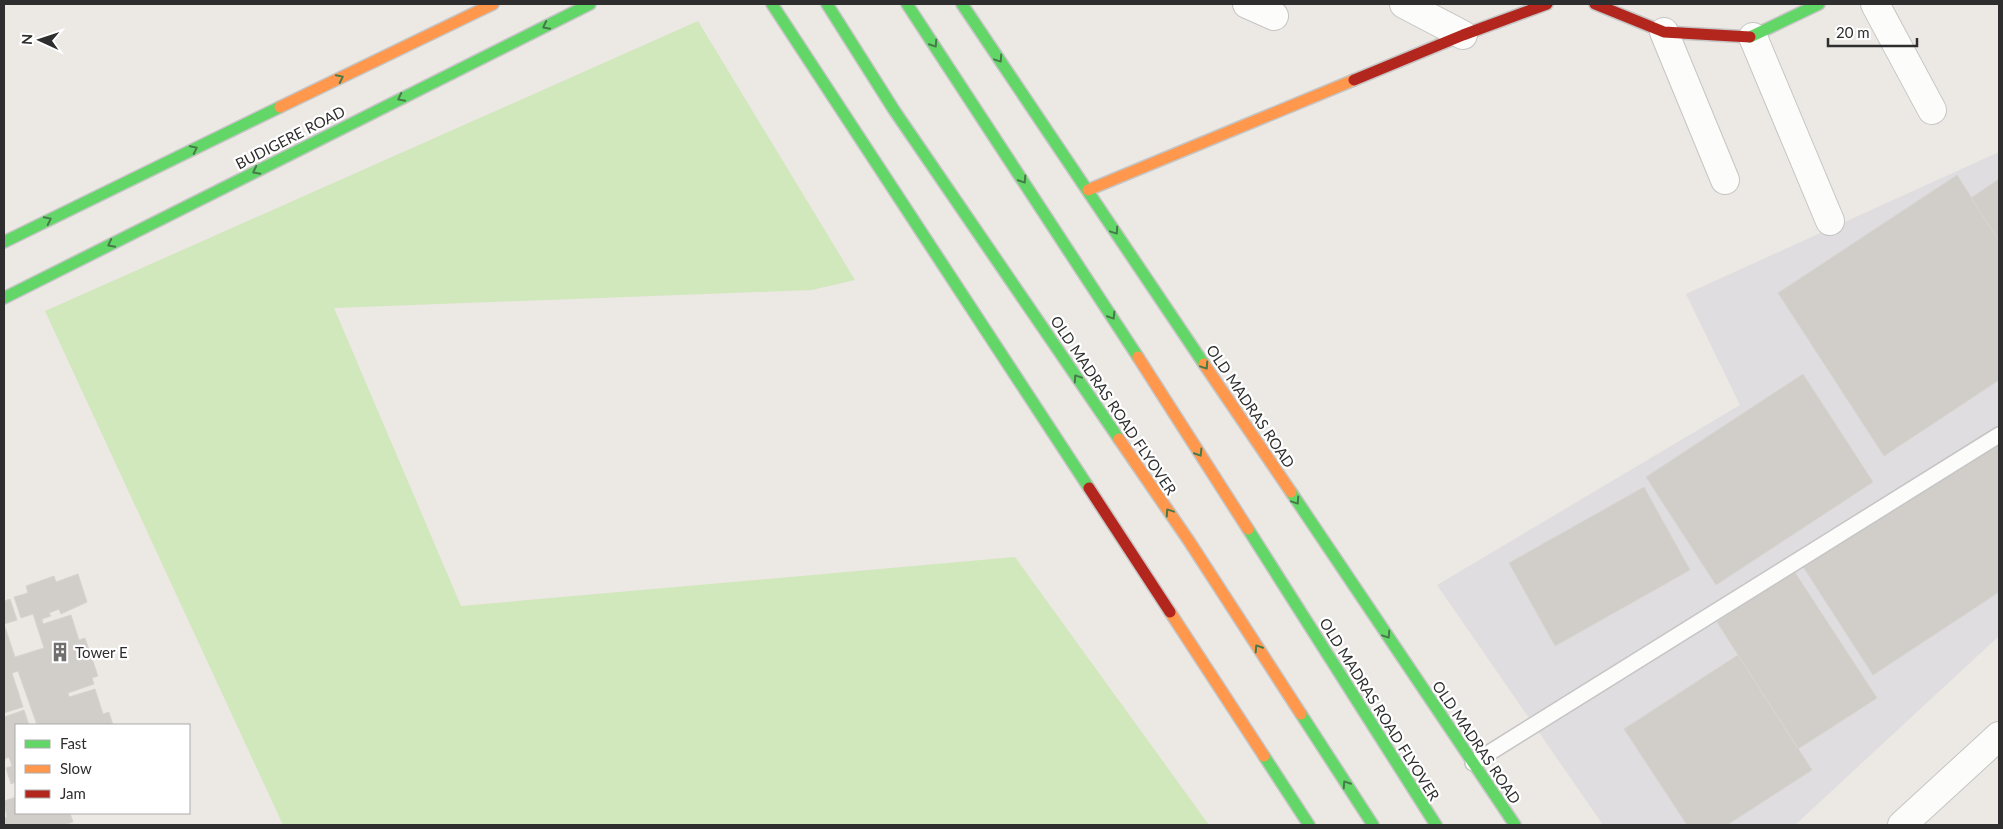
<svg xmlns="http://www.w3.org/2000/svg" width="2003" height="829" font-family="Lato,sans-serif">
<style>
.industrial{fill:#dfdddf}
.green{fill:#d1e7bc}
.building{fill:#d1ceca;stroke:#d7d4d0}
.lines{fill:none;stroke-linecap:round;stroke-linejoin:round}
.lane-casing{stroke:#c5c5c5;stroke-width:18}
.street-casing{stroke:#c5c5c5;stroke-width:30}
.fast-casing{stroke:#c5c5c5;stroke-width:14}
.slow-casing{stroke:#c5c5c5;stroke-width:14}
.jam-casing{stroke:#c5c5c5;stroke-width:14}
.lane{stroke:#fcfcfb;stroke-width:15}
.street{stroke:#fcfcfb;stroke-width:28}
.fast{stroke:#63d668;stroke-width:11}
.slow{stroke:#ff974d;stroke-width:11}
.jam{stroke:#b3261e;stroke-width:11}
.oneway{stroke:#467a48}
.labels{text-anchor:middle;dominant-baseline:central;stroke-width:4.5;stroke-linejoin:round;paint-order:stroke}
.street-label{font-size:15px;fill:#2e2e2e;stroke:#fff}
.poi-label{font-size:15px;fill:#2e2e2e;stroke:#fff;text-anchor:start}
</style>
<rect width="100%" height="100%" fill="#ece8e4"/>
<!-- industrial -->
<path class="industrial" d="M 1999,152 L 1999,636 L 1795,825 L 1603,825 L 1437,585 L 1740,405 L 1686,294 Z"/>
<!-- green -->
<path class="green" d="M 698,21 L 855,280 L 812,290 L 334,308 L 461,606 L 1015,557 L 1209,825 L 283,825 L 45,311 Z"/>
<!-- building -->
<path class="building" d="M 1957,175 L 1999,241 L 1999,380 L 1884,456 L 1778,293 Z
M 1999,179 L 1999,241 L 1971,198 Z
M 1803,374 L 1873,482 L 1716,585 L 1646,477 Z
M 1999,442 L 1999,592 L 1873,675 L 1802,565 Z
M 1644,487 L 1690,570 L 1555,646 L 1509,563 Z
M 1794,571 L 1877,698 L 1798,749 L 1717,622 Z
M 78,574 L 87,602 L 61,614 L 59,609 L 49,613 L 51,616 L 42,619 L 43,624 L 71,615 L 79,640 L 85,638 L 98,676 L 92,678 L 94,684 L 68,693 L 69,697 L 95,689 L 103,714 L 109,712 L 113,725 L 37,725 L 18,671 L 12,673 L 23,707 L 4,713 L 4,601 L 10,599 L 17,620 L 4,624 L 15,657 L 44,648 L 33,614 L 21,618 L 14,597 L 28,593 L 26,586 L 54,576 L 56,582 Z
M 1738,655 L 1812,770 L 1727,825 L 1687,825 L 1624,729 Z
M 24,710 L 29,725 L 16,725 L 16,782 L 11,784 L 6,768 L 12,766 L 9,757 L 4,759 L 4,717 Z
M 16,797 L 16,813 L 70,813 L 73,822 L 63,825 L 4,825 L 4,818 L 7,817 L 4,801 Z"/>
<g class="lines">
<defs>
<path id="lane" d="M 1473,763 L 1999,435"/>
<path id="street" d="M 1247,4 L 1274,16
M 1404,4 L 1463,35
M 1875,4 L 1932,110
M 1664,32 L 1725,180
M 1753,37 L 1830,221
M 1902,825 L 1999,736"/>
<path id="fast" d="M 772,4 L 1089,488
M 827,4 L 894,110 L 1119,439
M 907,4 L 1138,357
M 962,4 L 1204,364
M 1750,37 L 1819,4
M 4,242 L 280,107
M 4,298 L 590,4
M 1291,492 L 1515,825
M 1248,529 L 1436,825
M 1301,714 L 1373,825
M 1264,756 L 1309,825"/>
<path id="slow" d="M 280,107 L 493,4
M 1088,190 L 1354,80
M 1138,357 L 1248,529
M 1204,364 L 1291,492
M 1119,439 L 1189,541 L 1301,714
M 1170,612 L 1264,756"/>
<path id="jam" d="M 1595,4 L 1664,32 L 1750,37
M 1354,80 L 1463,35 L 1547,4
M 1089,488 L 1170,612"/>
</defs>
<!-- lane casing -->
<use href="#lane" class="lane-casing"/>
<!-- street casing -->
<use href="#street" class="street-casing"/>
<!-- fast casing -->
<use href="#fast" class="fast-casing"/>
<!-- slow casing -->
<use href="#slow" class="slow-casing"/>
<!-- jam casing -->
<use href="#jam" class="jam-casing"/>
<!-- lane -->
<use href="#lane" class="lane"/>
<!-- street -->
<use href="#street" class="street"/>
<!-- fast -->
<use href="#fast" class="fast"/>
<!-- slow -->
<use href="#slow" class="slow"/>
<!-- jam -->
<use href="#jam" class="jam"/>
</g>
<!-- one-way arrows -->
<defs><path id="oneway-chevron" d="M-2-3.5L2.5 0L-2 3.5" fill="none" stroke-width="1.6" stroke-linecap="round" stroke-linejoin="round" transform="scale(1.25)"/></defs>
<g class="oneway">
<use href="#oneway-chevron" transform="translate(546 26) rotate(153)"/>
<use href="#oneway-chevron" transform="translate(934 44) rotate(57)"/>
<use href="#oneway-chevron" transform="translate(999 59) rotate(56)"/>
<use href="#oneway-chevron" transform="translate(340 78) rotate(-26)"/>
<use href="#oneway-chevron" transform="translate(401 98) rotate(153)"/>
<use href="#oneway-chevron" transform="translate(194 149) rotate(-26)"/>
<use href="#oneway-chevron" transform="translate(256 171) rotate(153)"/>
<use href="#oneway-chevron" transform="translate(1023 180) rotate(57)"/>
<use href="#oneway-chevron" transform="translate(48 220) rotate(-26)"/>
<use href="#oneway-chevron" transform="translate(1115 231) rotate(56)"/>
<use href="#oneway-chevron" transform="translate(111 244) rotate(153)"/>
<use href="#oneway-chevron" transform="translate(1112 316) rotate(58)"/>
<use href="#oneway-chevron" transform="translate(1205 366) rotate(56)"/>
<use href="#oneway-chevron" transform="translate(1077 378) rotate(-124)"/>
<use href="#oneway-chevron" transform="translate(1199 453) rotate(58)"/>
<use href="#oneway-chevron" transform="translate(1296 501) rotate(56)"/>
<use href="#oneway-chevron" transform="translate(1169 512) rotate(-124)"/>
<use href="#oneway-chevron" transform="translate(1387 635) rotate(56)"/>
<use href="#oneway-chevron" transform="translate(1258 648) rotate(-123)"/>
<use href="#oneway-chevron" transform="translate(1346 784) rotate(-123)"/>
</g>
<!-- icons -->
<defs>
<symbol id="building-bare" viewBox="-9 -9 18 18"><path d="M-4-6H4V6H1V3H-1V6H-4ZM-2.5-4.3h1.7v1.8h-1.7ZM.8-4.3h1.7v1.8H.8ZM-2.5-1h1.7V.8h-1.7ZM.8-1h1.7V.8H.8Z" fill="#706f6e" stroke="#fff" stroke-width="2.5" paint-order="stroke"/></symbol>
</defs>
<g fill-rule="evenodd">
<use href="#building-bare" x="46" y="638" width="28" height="28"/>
</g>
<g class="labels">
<!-- street labels -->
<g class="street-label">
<text transform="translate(290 137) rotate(-27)">BUDIGERE ROAD</text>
<text transform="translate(1114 405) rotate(56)">OLD MADRAS ROAD FLYOVER</text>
<text transform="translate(1251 406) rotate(56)">OLD MADRAS ROAD</text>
<text transform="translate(1380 709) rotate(58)">OLD MADRAS ROAD FLYOVER</text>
<text transform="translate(1477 742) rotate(56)">OLD MADRAS ROAD</text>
</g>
<!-- poi labels -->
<g class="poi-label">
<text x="75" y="652">Tower E</text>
</g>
</g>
<!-- border -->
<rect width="2003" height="829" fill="none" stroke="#2e2e2e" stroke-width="10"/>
<!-- legend -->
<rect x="15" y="724" width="175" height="90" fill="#ffffff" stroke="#ababab"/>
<rect x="25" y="740" width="25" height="8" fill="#63d668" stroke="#ababab"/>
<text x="60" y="749" font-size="15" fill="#2e2e2e">Fast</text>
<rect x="25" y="765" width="25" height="8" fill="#ff974d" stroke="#ababab"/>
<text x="60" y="774" font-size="15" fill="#2e2e2e">Slow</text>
<rect x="25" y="790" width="25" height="8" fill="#b3261e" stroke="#ababab"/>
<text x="60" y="799" font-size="15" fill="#2e2e2e">Jam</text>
<!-- north arrow -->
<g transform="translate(40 40) rotate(273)" stroke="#ffffff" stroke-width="4" paint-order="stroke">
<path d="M0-4L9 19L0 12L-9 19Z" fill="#2e2e2e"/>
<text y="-8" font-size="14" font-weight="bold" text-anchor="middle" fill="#2e2e2e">N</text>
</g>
<!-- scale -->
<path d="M1828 38v8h89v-8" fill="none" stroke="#2e2e2e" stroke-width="2.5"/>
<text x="1836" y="38" font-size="15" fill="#2e2e2e" stroke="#ffffff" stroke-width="4" paint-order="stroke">20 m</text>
</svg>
